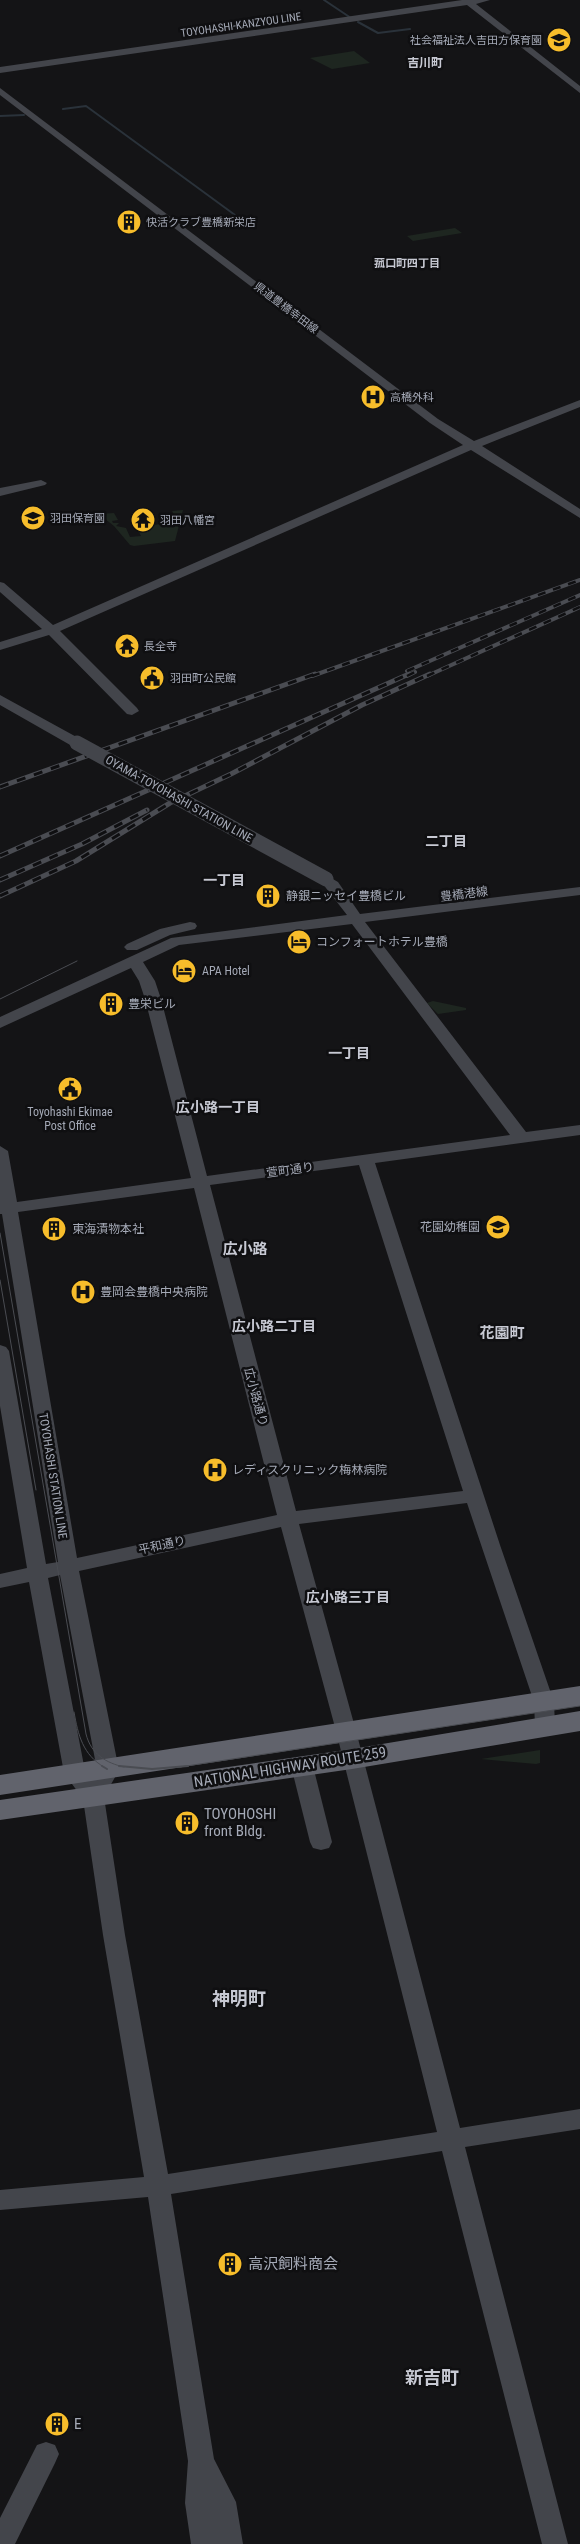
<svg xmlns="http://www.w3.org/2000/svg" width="580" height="2544" font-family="'Roboto Condensed','Noto Sans JP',sans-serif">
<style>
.green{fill:#1e2620}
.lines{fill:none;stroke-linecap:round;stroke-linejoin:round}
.stream{stroke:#2a323a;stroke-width:2}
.secondary{fill:#43454b;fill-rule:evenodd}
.highway{fill:#61636c;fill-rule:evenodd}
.tram-far1{stroke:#4a4c52;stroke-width:1}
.tram{stroke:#4a4c52;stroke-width:2}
.rail-far1-casing{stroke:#4a4c52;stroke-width:4}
.rail-casing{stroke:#4a4c52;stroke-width:5}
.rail-far1{stroke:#0f0f11;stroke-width:2.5;stroke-dasharray:8;stroke-linecap:butt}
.rail{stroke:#0f0f11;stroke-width:3;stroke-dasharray:9;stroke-linecap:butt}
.secondary-bridge{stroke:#43454b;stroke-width:15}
.labels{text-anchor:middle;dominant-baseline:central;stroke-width:5;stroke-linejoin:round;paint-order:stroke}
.far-street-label{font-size:11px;fill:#a5aab7;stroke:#0f0f11}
.far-poi-label{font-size:11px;fill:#a5aab7;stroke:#0f0f11;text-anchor:start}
.far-neighbourhood-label{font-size:11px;font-weight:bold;fill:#c7c9d3;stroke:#0f0f11}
.far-quarter-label{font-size:12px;font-weight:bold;fill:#c7c9d3;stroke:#0f0f11}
.street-label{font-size:12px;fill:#a5aab7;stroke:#0f0f11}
.poi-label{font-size:12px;fill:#a5aab7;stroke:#0f0f11;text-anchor:start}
.neighbourhood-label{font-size:14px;font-weight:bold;fill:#c7c9d3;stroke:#0f0f11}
.quarter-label{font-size:15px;font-weight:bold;fill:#c7c9d3;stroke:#0f0f11}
.near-street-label{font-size:15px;fill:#a5aab7;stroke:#0f0f11}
.near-poi-label{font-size:15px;fill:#a5aab7;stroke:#0f0f11;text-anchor:start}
.near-quarter-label{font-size:18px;font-weight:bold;fill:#c7c9d3;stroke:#0f0f11}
</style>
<rect width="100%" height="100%" fill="#141416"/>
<!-- green -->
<path class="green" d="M 354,51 L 370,63 L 332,69 L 310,58 Z
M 455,228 L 462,233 L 413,241 L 407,236 Z
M 183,510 L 175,541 L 134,546 L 130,545 L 114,526 L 99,514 L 114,513 L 118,520 L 112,521 L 113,523 L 119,523 L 116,526 L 126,528 L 130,537 L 141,536 L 139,532 L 146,527 L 177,520 L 172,511 Z
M 433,1001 L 466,1008 L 466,1010 L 438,1014 L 427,1003 Z
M 540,1750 L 540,1763 L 536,1764 L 481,1759 Z"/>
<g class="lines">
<!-- stream -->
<path class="stream" d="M 324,0 L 351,18
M 358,22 L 378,33 L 410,29
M 63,109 L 86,106 L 235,215
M 0,116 L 24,115"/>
<!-- secondary -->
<path class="secondary" d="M 462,0 L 490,0 L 476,4 L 580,86 L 580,93 L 467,5 L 0,73 L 0,67 Z
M 0,88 L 438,419 L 474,441 L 580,400 L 580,407 L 482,446 L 580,509 L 580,518 L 471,450 L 60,631 L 137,708 L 139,711 L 132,715 L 127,714 L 49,635 L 0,650 L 0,642 L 42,629 L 0,592 L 0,582 L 4,583 L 53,625 L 463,445 L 430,423 L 0,95 Z
M 41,480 L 47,483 L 45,485 L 0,496 L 0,488 Z
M 0,695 L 82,740 L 84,743 L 77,747 L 72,746 L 0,705 Z
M 326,875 L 338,882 L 360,914 L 580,887 L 580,895 L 365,922 L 526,1132 L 580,1125 L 580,1135 L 375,1163 L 500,1545 L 554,1702 L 555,1726 L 552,1731 L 545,1734 L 538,1731 L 535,1726 L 534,1702 L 467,1503 L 299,1524 L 356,1731 L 460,2128 L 580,2109 L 580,2129 L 465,2147 L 568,2544 L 542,2544 L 442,2151 L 171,2194 L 214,2459 L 236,2502 L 243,2544 L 191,2544 L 185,2503 L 188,2461 L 148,2197 L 0,2210 L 0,2190 L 144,2177 L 103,1935 L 83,1799 L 64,1773 L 29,1582 L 0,1588 L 0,1574 L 27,1568 L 0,1406 L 0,1345 L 6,1347 L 9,1351 L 46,1564 L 58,1562 L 2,1214 L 0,1214 L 0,1146 L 8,1151 L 17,1202 L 191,1178 L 145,999 L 139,981 L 131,968 L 0,1028 L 0,1017 L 171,938 L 347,915 L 319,879 ZM 352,924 L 510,1135 L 207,1176 L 161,999 L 155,981 L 143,962 L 179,945 ZM 359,1165 L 463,1491 L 296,1511 L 210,1185 ZM 194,1188 L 277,1515 L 77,1558 L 18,1212 ZM 281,1527 L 336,1731 L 437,2132 L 168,2174 L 125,1935 L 104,1797 L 119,1770 L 79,1571 ZM 60,1575 L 97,1770 L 92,1780 L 85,1771 L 48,1578 Z
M 190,922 L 195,923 L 197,926 L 195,929 L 170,935 L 137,950 L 127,950 L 124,947 L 127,944 L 160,929 Z
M 302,1758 L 309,1760 L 313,1766 L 332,1842 L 329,1848 L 321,1850 L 313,1848 L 310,1842 L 291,1766 L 295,1760 Z
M 46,2442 L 55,2445 L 59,2454 L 55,2463 L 15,2544 L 0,2544 L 0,2518 L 37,2445 Z"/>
<!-- highway -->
<path class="highway" d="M 580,1686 L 580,1706 L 0,1795 L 0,1775 Z
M 580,1711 L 580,1731 L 352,1769 L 0,1820 L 0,1800 L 352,1749 Z"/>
<!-- tram-far1 -->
<path class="tram-far1" d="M 0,999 L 77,961
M 0,1233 L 86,1734 C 91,1754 106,1763 124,1767
M 0,1280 L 36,1490
M 74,1712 C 78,1735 83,1755 104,1767
M 180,1767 L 580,1706"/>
<!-- tram -->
<path class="tram" d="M 102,1766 L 107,1769
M 119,1766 L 152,1769 L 188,1766"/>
<defs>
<path id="rail-far1" d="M 407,671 L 580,595
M 312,676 L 580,580
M 407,676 L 415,672
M 427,676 L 580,607"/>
<path id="rail" d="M 0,787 L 315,674
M 0,856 L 409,674
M 0,880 L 82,844 L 147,810
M 0,896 L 76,861 L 170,803 L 231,774 L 362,705 L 430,674"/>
</defs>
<!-- rail-far1 casing -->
<use href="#rail-far1" class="rail-far1-casing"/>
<!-- rail casing -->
<use href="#rail" class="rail-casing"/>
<!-- rail-far1 -->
<use href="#rail-far1" class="rail-far1"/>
<!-- rail -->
<use href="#rail" class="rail"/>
<!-- secondary-bridge -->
<path class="secondary-bridge" d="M 77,743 L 326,879"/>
</g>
<!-- icons -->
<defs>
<symbol id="school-disc" viewBox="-11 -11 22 22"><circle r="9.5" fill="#f7bd2b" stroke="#0f0f11"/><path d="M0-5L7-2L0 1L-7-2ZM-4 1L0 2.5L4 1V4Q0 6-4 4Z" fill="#111"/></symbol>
<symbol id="building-disc" viewBox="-11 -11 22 22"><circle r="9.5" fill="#f7bd2b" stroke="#0f0f11"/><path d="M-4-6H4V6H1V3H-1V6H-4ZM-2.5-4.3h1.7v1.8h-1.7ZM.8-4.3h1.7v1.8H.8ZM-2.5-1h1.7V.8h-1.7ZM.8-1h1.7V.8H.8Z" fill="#111"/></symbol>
<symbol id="hospital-disc" viewBox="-11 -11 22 22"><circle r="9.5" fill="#f7bd2b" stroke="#0f0f11"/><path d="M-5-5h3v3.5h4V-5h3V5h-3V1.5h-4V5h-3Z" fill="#111"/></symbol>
<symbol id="temple-disc" viewBox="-11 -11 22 22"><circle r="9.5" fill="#f7bd2b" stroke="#0f0f11"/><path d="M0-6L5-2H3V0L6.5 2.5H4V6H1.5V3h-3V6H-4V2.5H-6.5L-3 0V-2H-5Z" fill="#111"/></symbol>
<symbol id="civic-disc" viewBox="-11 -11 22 22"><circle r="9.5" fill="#f7bd2b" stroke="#0f0f11"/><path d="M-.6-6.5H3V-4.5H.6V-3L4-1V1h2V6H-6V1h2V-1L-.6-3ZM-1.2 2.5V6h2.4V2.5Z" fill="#111"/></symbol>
<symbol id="hotel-disc" viewBox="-11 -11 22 22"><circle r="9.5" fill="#f7bd2b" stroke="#0f0f11"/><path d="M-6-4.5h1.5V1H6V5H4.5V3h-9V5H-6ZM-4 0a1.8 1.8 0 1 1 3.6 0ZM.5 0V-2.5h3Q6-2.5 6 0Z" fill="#111"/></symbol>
</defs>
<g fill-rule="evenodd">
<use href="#school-disc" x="545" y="26" width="28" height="28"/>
<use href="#building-disc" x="115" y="208" width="28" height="28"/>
<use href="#hospital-disc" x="359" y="383" width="28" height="28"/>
<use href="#school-disc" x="19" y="504" width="28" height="28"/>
<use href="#temple-disc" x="129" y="506" width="28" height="28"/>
<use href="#temple-disc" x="113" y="632" width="28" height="28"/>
<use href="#civic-disc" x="138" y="664" width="28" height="28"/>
<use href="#building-disc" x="254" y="882" width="28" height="28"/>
<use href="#hotel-disc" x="285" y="928" width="28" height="28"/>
<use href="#hotel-disc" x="170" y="957" width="28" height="28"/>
<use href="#building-disc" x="97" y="990" width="28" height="28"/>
<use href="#civic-disc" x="56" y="1075" width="28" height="28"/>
<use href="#school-disc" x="484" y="1213" width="28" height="28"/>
<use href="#building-disc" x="40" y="1215" width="28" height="28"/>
<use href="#hospital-disc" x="69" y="1278" width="28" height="28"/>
<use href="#hospital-disc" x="201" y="1456" width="28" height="28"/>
<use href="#building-disc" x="173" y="1809" width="28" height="28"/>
<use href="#building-disc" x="216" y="2250" width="28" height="28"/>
<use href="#building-disc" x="43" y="2410" width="28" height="28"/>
</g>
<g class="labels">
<!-- far-street labels -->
<g class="far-street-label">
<text transform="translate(241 25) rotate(-8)">TOYOHASHI-KANZYOU LINE</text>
<text transform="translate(286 308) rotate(37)">県道豊橋幸田線</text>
</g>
<!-- far-poi labels -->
<g class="far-poi-label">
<text x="542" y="40" text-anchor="end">社会福祉法人吉田方保育園</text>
<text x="146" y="222">快活クラブ豊橋新栄店</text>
<text x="390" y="397">高橋外科</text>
<text x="50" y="518">羽田保育園</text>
<text x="160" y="520">羽田八幡宮</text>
<text x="144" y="646">長全寺</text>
<text x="170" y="678">羽田町公民館</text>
</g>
<!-- far-neighbourhood labels -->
<g class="far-neighbourhood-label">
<text x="407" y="263">菰口町四丁目</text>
</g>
<!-- far-quarter labels -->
<g class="far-quarter-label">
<text x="425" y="63">吉川町</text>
</g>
<!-- street labels -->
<g class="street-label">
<text transform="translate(179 799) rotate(29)">OYAMA-TOYOHASHI STATION LINE</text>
<text transform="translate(464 894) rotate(-7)">豊橋港線</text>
<text transform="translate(290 1170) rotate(-8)">萱町通り</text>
<text transform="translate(256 1397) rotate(75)">広小路通り</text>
<text transform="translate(53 1476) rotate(81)">TOYOHASHI STATION LINE</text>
<text transform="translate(162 1545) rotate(-12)">平和通り</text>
</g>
<!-- poi labels -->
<g class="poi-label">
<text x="286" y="896">静銀ニッセイ豊橋ビル</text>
<text x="316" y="942">コンフォートホテル豊橋</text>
<text x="202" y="971">APA Hotel</text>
<text x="128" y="1004">豊栄ビル</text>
<text x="70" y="1112" text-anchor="middle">Toyohashi Ekimae<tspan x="70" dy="14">Post Office</tspan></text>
<text x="480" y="1227" text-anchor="end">花園幼稚園</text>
<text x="72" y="1229">東海漬物本社</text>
<text x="100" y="1292">豊岡会豊橋中央病院</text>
<text x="232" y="1470">レディスクリニック梅林病院</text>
</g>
<!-- neighbourhood labels -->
<g class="neighbourhood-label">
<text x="446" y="841">二丁目</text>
<text x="224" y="880">一丁目</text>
<text x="349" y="1053">一丁目</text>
<text x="218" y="1107">広小路一丁目</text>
<text x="274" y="1326">広小路二丁目</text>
<text x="348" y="1597">広小路三丁目</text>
</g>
<!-- quarter labels -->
<g class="quarter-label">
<text x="245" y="1249">広小路</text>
<text x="502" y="1333">花園町</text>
</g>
<!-- near-street labels -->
<g class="near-street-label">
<text transform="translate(290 1767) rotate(-9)">NATIONAL HIGHWAY ROUTE 259</text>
</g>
<!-- near-poi labels -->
<g class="near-poi-label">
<text x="204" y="1814">TOYOHOSHI<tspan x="204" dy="17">front Bldg.</tspan></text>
<text x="248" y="2264">高沢飼料商会</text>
<text x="74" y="2424">E</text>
</g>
<!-- near-quarter labels -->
<g class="near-quarter-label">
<text x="239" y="1998">神明町</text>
<text x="432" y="2377">新吉町</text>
</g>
</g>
</svg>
